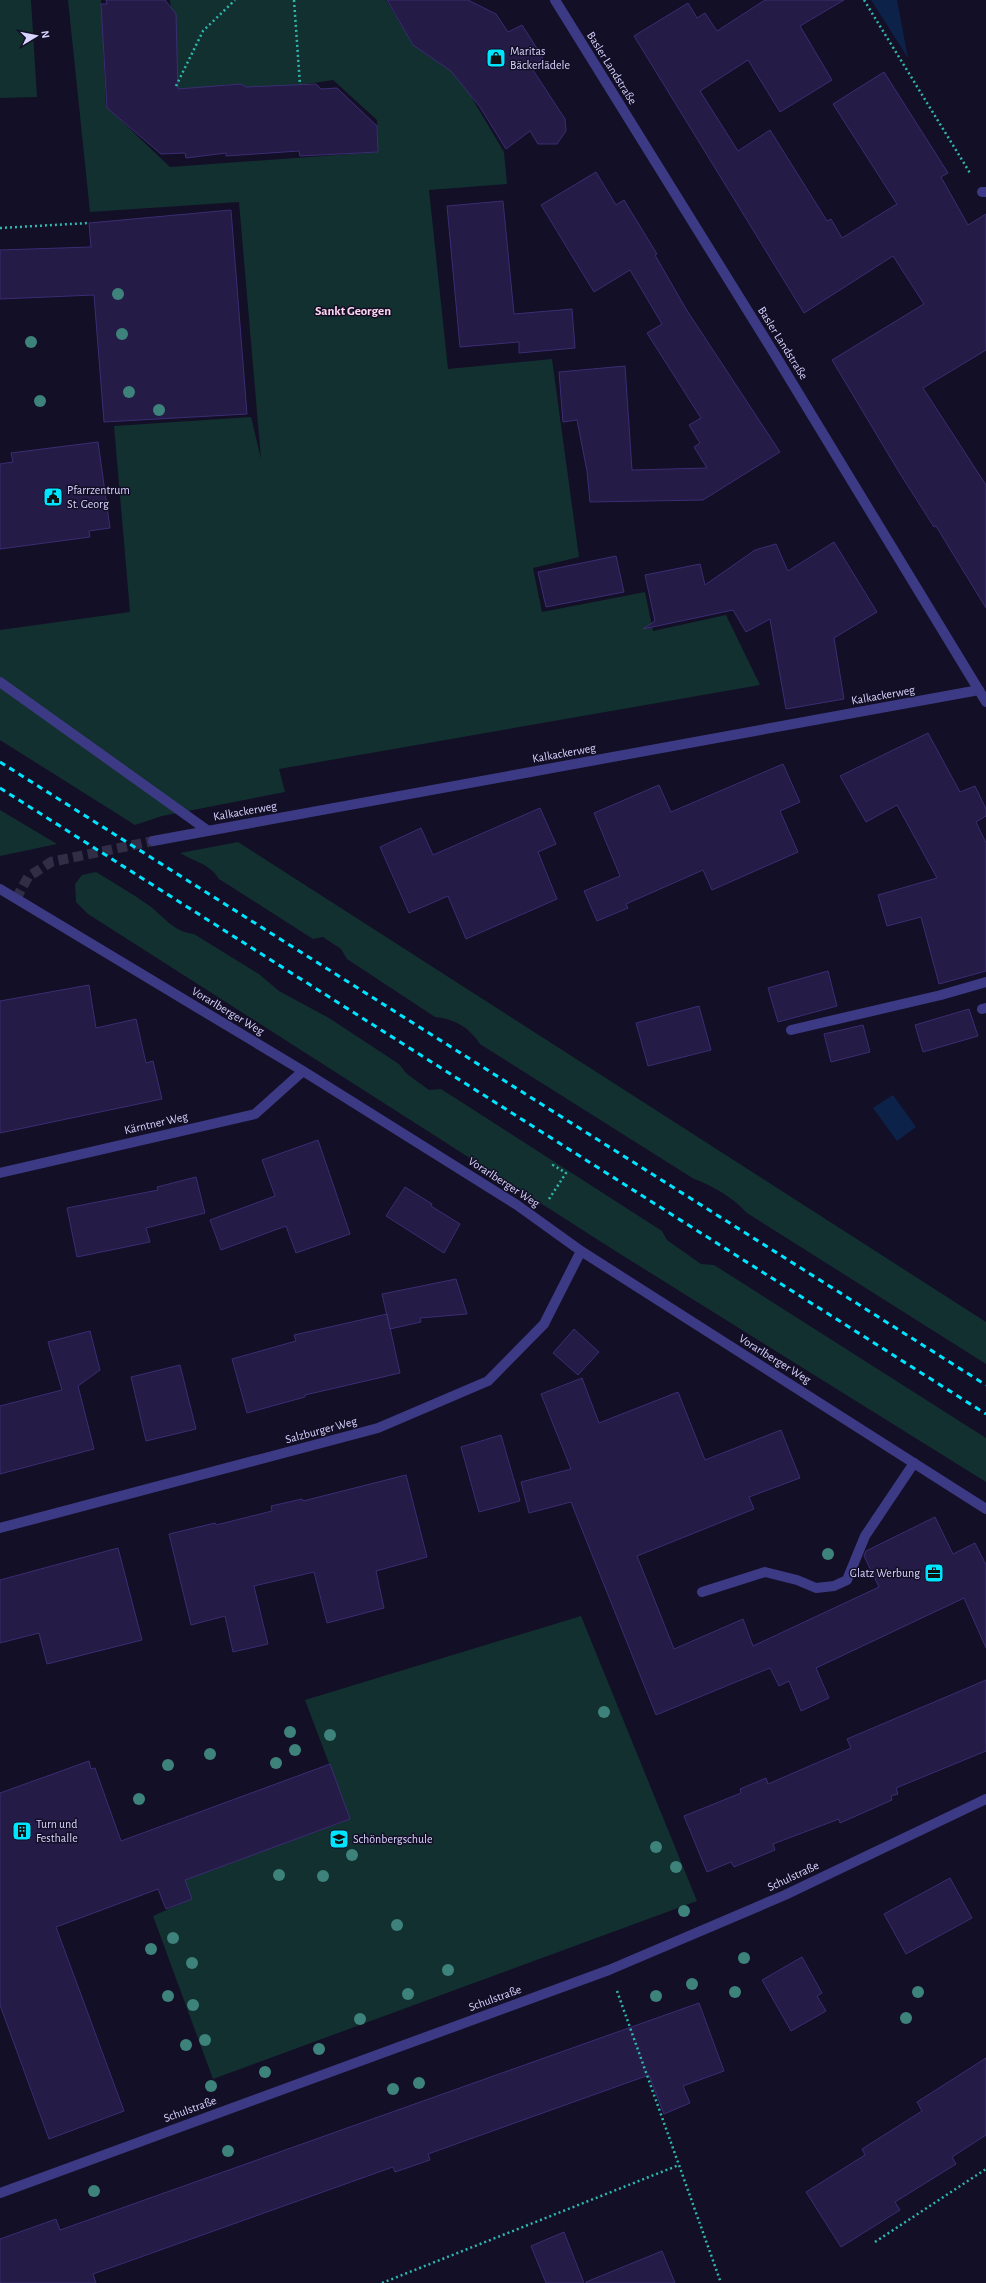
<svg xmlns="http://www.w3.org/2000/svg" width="986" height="2283" font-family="'Alegreya Sans',sans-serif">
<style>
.green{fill:#12302f}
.water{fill:#0c2248}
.building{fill:#241b47;stroke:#3b2d73}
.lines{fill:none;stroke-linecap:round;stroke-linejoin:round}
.minor-tunnel{stroke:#312d47;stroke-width:10;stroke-dasharray:10 5;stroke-linecap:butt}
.path{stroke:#2fb8b0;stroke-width:2.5;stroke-dasharray:2 3;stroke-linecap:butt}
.service{stroke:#3d3a85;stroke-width:10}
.minor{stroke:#3d3a85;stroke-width:10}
.tertiary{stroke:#3d3a85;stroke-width:10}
.rail{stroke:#00e5ff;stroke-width:3;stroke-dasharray:6 5;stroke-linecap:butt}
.tree{fill:#3d827b}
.labels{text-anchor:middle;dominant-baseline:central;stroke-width:3;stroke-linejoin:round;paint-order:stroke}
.poi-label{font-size:12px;fill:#d9d4ff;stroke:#130f26;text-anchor:start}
.street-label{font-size:12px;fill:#d9d4ff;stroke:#130f26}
.neighbourhood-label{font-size:13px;font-weight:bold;fill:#ffd6f0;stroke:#130f26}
</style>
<rect width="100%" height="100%" fill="#130f26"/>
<!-- green -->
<path class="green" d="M 0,0 L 31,0 L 37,97 L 0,98 Z
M 68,0 L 101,0 L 106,106 L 170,167 L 378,152 L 377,120 L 333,80 L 300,85 L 247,88 L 241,84 L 222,85 L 222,91 L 177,94 L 170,0 L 386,0 L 413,45 L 451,71 L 469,93 L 504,152 L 507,184 L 429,190 L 448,369 L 552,359 L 579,557 L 533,568 L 542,612 L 645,592 L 653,631 L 726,615 L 760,685 L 279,769 L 285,792 L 162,816 L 135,825 L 0,740 L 0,630 L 130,612 L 114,426 L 251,417 L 261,459 L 239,202 L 90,212 Z
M 0,810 L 57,844 L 0,856 Z
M 238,842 L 986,1322 L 986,1364 L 747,1213 C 733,1198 714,1186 694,1179 L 480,1044 C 469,1027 455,1019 435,1017 L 347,959 L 341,949 L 323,937 L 313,939 L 219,879 C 210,864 195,862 180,853 Z
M 96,872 C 114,883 133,894 151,907 C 165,918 174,932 194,934 L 259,974 L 279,991 L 329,1018 L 399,1064 L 407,1074 L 429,1090 L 441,1089 L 662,1231 L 667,1240 L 701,1264 L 714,1265 L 986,1438 L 986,1482 L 617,1252 L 88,914 L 76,902 L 75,884 L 82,875 Z
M 581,1616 L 697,1901 L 213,2079 L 153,1916 L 191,1899 L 185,1880 L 350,1819 L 305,1700 Z"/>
<!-- water -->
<path class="water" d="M 871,0 L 897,0 L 908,58 Z
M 893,1095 L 916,1127 L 897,1141 L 873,1108 Z"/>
<!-- building -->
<path class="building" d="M 106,0 L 165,0 L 176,14 L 178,89 L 241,84 L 246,87 L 316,84 L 321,89 L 337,88 L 377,126 L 378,152 L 300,156 L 299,151 L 226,156 L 226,153 L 186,158 L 185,153 L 161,154 L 107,108 L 101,4 L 107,4 Z
M 387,0 L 468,0 L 496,14 L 508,32 L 522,25 L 543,58 L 531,67 L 565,119 L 566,131 L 557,144 L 538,144 L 530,131 L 506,149 L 480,107 L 451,71 L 413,45 Z
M 765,0 L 844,0 L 800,26 L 832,80 L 780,112 L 748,60 L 700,91 L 738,151 L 770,130 L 827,221 L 831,219 L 842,238 L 897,204 L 833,104 L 884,72 L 948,173 L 941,177 L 968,225 L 986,214 L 986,350 L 923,388 L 986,485 L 986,608 L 936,526 L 934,527 L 899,472 L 832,360 L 924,304 L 893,256 L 804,313 L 634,36 L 688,3 L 697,18 L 705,13 L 717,31 Z
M 596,172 L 616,205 L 624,200 L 657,254 L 655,255 L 686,309 L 780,452 L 703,500 L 590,502 L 587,471 L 577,420 L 563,422 L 559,372 L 625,366 L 632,470 L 707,468 L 694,447 L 700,443 L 689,425 L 701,418 L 647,333 L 662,324 L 630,270 L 594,292 L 541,205 Z
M 503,201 L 514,314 L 572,309 L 575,348 L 519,353 L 519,342 L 460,347 L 447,206 Z
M 231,210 L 247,414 L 104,422 L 94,295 L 0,299 L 0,250 L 91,247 L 89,223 Z
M 98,442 L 110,528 L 89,531 L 90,537 L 0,549 L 0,464 L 13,462 L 11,453 Z
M 834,542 L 877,612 L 834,638 L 844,699 L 786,709 L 770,619 L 746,632 L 733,610 L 643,629 L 655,621 L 645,575 L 700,564 L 705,585 L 755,550 L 776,544 L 788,571 Z
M 616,556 L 624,592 L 546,607 L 538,572 Z
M 928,733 L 960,792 L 975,786 L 986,809 L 986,816 L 976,822 L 986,843 L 986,971 L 939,984 L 921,917 L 887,926 L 878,895 L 937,878 L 897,805 L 866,822 L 840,776 Z
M 783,764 L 800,802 L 780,811 L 798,852 L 712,890 L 703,870 L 626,904 L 628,908 L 597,921 L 584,891 L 620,876 L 594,813 L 659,785 L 671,812 Z
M 540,808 L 556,844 L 538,852 L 557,899 L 466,939 L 448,896 L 409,913 L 380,847 L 421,828 L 433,855 Z
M 828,971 L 837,1006 L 778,1022 L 768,988 Z
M 89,985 L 96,1028 L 136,1019 L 146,1063 L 153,1061 L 162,1099 L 0,1133 L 0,1001 Z
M 699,1006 L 711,1050 L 648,1066 L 636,1023 Z
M 969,1009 L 978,1036 L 923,1052 L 915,1025 Z
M 863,1025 L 870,1052 L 831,1062 L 824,1034 Z
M 318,1140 L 350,1234 L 296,1253 L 286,1226 L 221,1250 L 210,1220 L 275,1196 L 262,1160 Z
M 196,1177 L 205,1213 L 146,1228 L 150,1242 L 77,1257 L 67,1208 L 158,1190 L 157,1187 Z
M 405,1187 L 432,1204 L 431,1206 L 460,1224 L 444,1253 L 386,1216 Z
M 456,1279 L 467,1314 L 420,1318 L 421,1322 L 390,1329 L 382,1294 Z
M 387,1314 L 400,1373 L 305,1395 L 305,1397 L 247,1413 L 232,1359 L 296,1341 L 294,1335 Z
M 574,1329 L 599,1352 L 578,1375 L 553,1353 Z
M 90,1331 L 100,1370 L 78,1386 L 94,1449 L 0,1474 L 0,1406 L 62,1390 L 48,1342 Z
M 180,1365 L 196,1429 L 146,1441 L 131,1377 Z
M 582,1378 L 599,1423 L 678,1392 L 705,1460 L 781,1430 L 800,1478 L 749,1497 L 754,1509 L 637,1556 L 674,1649 L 743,1619 L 753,1646 L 879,1587 L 864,1556 L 866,1551 L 935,1517 L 953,1554 L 975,1543 L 986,1565 L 986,1648 L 964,1598 L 816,1668 L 829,1698 L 801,1711 L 789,1681 L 779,1686 L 770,1668 L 656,1715 L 571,1502 L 529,1513 L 521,1482 L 571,1469 L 541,1394 Z
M 501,1435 L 520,1501 L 479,1512 L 461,1447 Z
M 406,1475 L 427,1557 L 376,1571 L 384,1608 L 327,1623 L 314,1572 L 254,1586 L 268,1644 L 233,1652 L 225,1616 L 191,1625 L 169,1534 L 215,1523 L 216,1525 L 272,1511 L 271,1506 L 302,1499 L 303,1501 Z
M 118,1548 L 142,1640 L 47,1664 L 39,1633 L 0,1643 L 0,1580 Z
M 986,1680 L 986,1751 L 896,1788 L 898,1794 L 891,1796 L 892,1800 L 840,1823 L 839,1819 L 773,1844 L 775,1850 L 734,1867 L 731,1862 L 707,1872 L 684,1816 L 741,1793 L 740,1789 L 766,1778 L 768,1784 L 851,1748 L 847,1739 Z
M 89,1761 L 91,1769 L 95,1768 L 121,1841 L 330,1764 L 350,1819 L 185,1880 L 192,1899 L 166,1909 L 158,1889 L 56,1927 L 124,2111 L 49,2139 L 0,2005 L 0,1793 Z
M 950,1878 L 972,1918 L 906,1954 L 884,1914 Z
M 802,1957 L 822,1993 L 817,1996 L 826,2011 L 791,2031 L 762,1980 Z
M 699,2003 L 724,2071 L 683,2086 L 690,2103 L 664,2114 L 649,2075 L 428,2154 L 430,2160 L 395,2172 L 393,2167 L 93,2274 L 96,2283 L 0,2283 L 0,2239 L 56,2219 L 60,2230 Z
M 986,2058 L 986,2135 L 952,2157 L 956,2164 L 895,2202 L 900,2210 L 841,2247 L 806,2192 L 865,2155 L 862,2149 L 922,2111 L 917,2102 Z
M 564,2232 L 584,2283 L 546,2283 L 531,2246 Z
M 662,2251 L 675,2283 L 586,2283 L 586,2282 Z"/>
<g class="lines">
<!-- minor-tunnel -->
<path class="minor-tunnel" d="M 16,899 L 28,877 L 51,862 L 153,841"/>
<!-- path -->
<path class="path" d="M 294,0 L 300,85
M 864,0 L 970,173
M 176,86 L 203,31 L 235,0
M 0,228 L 89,223
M 549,1199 L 566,1173 L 553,1165 L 554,1163
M 617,1991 L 721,2283
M 875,2242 L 986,2169
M 382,2283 L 679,2165"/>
<!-- service -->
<path class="service" d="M 0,682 L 207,830
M 982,1009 L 986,1008
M 791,1030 L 941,995 L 986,982
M 702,1592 L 765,1572 L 797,1580 L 816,1588 L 834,1586 L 847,1580 L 865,1536 L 914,1463"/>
<!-- minor -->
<path class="minor" d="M 982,192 L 986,192
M 153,841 L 979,690
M 0,889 L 303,1071 L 517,1205 L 581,1251 L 986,1509
M 0,1173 L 255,1114 L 303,1071
M 0,1528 L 378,1428 L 488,1381 L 544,1324 L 581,1251
M 0,2193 L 609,1970 L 785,1895 L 986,1799"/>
<!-- tertiary -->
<path class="tertiary" d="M 555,0 L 777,358 L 986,702"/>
<!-- rail -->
<path class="rail" d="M 0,762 L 986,1385
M 0,788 L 986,1414"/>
</g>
<!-- trees -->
<g class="tree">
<circle cx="118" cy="294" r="6"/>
<circle cx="122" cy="334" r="6"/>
<circle cx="31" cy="342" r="6"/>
<circle cx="129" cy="392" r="6"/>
<circle cx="40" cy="401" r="6"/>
<circle cx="159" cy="410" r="6"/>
<circle cx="828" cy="1554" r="6"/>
<circle cx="604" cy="1712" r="6"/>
<circle cx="290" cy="1732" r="6"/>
<circle cx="330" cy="1735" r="6"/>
<circle cx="295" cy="1750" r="6"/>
<circle cx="210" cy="1754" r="6"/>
<circle cx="276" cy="1763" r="6"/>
<circle cx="168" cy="1765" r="6"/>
<circle cx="139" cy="1799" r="6"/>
<circle cx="656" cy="1847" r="6"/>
<circle cx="352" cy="1855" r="6"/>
<circle cx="676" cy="1867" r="6"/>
<circle cx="279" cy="1875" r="6"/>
<circle cx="323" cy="1876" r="6"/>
<circle cx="684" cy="1911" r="6"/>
<circle cx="397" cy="1925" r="6"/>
<circle cx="173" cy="1938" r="6"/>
<circle cx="151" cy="1949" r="6"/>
<circle cx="744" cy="1958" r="6"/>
<circle cx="192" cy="1963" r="6"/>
<circle cx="448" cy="1970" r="6"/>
<circle cx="692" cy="1984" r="6"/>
<circle cx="735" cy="1992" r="6"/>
<circle cx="918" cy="1992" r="6"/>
<circle cx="408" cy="1994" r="6"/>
<circle cx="168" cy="1996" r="6"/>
<circle cx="656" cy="1996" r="6"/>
<circle cx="193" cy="2005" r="6"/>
<circle cx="906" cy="2018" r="6"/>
<circle cx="360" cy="2019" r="6"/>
<circle cx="205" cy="2040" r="6"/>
<circle cx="186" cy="2045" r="6"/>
<circle cx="319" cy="2049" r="6"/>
<circle cx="265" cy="2072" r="6"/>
<circle cx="419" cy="2083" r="6"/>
<circle cx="211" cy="2086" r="6"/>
<circle cx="393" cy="2089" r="6"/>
<circle cx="228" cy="2151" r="6"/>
<circle cx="94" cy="2191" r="6"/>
</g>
<!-- icons -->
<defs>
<symbol id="shop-square" viewBox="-11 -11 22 22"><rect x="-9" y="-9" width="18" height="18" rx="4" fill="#00e5ff" stroke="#130f26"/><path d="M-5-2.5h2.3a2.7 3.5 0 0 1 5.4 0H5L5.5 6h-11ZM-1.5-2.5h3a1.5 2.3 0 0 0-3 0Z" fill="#111"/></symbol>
<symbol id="civic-square" viewBox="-11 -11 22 22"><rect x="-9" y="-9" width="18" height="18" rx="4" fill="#00e5ff" stroke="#130f26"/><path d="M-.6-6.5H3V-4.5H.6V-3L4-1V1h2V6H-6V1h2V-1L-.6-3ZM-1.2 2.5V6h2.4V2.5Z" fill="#111"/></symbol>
<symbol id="office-square" viewBox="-11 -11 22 22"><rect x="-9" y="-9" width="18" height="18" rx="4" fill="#00e5ff" stroke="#130f26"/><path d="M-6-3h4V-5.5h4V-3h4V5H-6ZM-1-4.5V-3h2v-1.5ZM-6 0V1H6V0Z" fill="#111"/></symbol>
<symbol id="building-square" viewBox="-11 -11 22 22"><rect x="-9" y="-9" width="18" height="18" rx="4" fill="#00e5ff" stroke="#130f26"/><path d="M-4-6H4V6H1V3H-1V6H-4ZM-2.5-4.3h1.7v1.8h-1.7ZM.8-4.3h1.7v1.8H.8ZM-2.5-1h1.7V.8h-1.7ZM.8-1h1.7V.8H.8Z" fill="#111"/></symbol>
<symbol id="school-square" viewBox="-11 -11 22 22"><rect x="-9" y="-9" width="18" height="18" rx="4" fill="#00e5ff" stroke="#130f26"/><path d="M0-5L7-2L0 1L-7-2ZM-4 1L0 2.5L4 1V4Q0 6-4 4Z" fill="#111"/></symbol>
</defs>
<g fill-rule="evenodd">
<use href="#shop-square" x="485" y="47" width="22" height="22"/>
<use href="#civic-square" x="42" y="486" width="22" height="22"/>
<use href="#office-square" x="923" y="1562" width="22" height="22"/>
<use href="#building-square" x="11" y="1820" width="22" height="22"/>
<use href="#school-square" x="328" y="1828" width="22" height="22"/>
</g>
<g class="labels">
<!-- poi labels -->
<g class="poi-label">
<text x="510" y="51">Maritas<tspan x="510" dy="14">Bäckerlädele</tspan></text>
<text x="67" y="490">Pfarrzentrum<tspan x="67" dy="14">St. Georg</tspan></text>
<text x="920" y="1573" text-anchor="end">Glatz Werbung</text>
<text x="36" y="1824">Turn und<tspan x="36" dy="14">Festhalle</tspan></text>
<text x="353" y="1839">Schönbergschule</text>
</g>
<!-- street labels -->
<g class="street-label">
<text transform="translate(612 68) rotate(58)">Basler Landstraße</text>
<text transform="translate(783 343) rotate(58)">Basler Landstraße</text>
<text transform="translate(883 695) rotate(-10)">Kalkackerweg</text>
<text transform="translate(564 753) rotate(-10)">Kalkackerweg</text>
<text transform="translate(245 811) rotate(-10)">Kalkackerweg</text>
<text transform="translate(228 1011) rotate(31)">Vorarlberger Weg</text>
<text transform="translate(156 1123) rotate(-13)">Kärntner Weg</text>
<text transform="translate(504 1182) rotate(33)">Vorarlberger Weg</text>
<text transform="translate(775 1359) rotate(32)">Vorarlberger Weg</text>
<text transform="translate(321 1430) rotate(-15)">Salzburger Weg</text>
<text transform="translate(793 1876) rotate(-25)">Schulstraße</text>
<text transform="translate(495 1998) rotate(-20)">Schulstraße</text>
<text transform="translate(190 2109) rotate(-20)">Schulstraße</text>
</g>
<!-- neighbourhood labels -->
<g class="neighbourhood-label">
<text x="353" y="311">Sankt Georgen</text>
</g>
</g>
<!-- north arrow -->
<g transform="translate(36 36) rotate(80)" stroke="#130f26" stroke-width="3" paint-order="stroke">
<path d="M0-3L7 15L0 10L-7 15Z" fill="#d9d4ff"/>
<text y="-6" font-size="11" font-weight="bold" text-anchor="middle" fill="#d9d4ff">N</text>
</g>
</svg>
